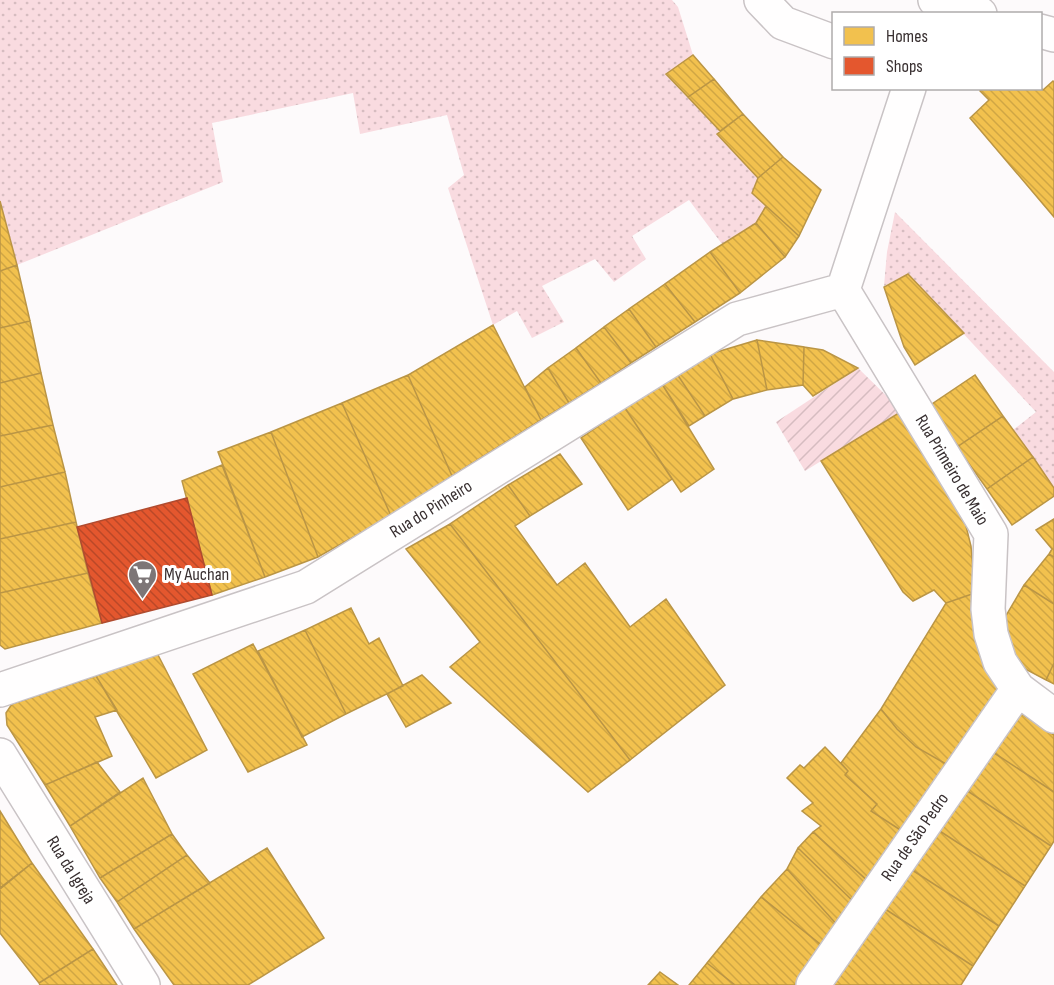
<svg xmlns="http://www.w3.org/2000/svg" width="1054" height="985" font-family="'Sofia Sans Condensed',sans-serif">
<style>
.grass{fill:url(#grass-dots)}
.garden{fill:url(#garden-furrows)}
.homes{fill:url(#homes-back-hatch);stroke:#ba9545;stroke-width:1.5}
.shops{fill:url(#shops-back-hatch);stroke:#b04b2f;stroke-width:1.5}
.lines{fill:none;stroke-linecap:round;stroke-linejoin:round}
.street-casing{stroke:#c9c3c5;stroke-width:36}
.street{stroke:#fffefe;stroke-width:33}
.labels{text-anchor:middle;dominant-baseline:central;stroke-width:6;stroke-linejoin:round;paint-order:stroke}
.street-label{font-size:18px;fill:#382f30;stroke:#fff}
.poi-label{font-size:18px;fill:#382f30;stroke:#fff;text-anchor:start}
</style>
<defs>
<pattern id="grass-dots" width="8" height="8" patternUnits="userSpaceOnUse" patternTransform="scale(1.5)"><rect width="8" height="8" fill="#f9dbe0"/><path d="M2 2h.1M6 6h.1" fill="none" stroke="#d6bcc0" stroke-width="1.8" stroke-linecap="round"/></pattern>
<pattern id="garden-furrows" width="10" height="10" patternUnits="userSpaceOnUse" patternTransform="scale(1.5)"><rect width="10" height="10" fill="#f9dbe0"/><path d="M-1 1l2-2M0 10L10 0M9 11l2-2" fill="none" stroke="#d6bcc0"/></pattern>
<pattern id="homes-back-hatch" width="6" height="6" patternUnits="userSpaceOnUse" patternTransform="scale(1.5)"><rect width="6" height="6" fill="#f2c14e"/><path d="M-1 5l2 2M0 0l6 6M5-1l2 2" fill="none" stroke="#d0a644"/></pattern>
<pattern id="shops-back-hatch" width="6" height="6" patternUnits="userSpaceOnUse" patternTransform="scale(1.5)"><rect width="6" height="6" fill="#e4572e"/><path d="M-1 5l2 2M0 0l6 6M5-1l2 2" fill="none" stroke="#ba4828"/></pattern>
</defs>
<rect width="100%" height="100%" fill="#fdfafb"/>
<!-- grass -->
<path class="grass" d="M 0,0 L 672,0 L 678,7 L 693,55 L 666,75 L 720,131 L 717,135 L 758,178 L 752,193 L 766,206 L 756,223 L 722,244 L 689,200 L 632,236 L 646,259 L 614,282 L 595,259 L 542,286 L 564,322 L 532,338 L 517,311 L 493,325 L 448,188 L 464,175 L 447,115 L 360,134 L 353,93 L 212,123 L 223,182 L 17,265 L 0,201 Z
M 895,212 L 1054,372 L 1054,488 L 1013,430 L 1036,412 L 908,274 L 884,286 L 887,252 Z"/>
<!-- garden -->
<path class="garden" d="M 858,368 L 902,411 L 805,471 L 776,422 Z"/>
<!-- homes -->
<path class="homes" d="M 693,55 L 714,79 L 688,97 L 666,74 Z
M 714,79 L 743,114 L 720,131 L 688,97 Z
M 1053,81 L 1054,82 L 1054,217 L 970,118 L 989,100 L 980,91 L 982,88 L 1040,87 L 1043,90 Z
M 743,114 L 783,157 L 758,178 L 717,134 Z
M 783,157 L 821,190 L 799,236 L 752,193 L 758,178 Z
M 0,201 L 17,265 L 0,271 Z
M 766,206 L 799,236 L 785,257 L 756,223 Z
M 756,223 L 785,257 L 740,293 L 710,252 Z
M 710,252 L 740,293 L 695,322 L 665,284 Z
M 17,265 L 30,321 L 0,328 L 0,271 Z
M 908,274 L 964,333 L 915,365 L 904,347 L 884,287 Z
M 665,284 L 695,322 L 656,347 L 629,309 Z
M 629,309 L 656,347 L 631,363 L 604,327 Z
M 30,321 L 41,373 L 0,383 L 0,328 Z
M 493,325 L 541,420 L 452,476 L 408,375 Z
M 604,327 L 631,363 L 601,383 L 576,348 Z
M 757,340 L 804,347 L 803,385 L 767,390 Z
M 757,340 L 767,390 L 733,399 L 710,354 Z
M 804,347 L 823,350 L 858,368 L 813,396 L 803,385 Z
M 576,348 L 601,383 L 569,403 L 548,368 Z
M 710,354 L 733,399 L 705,416 L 677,374 Z
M 548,368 L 569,403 L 541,420 L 525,387 Z
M 41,373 L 53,425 L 0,436 L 0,383 Z
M 677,374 L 705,416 L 689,426 L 662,384 Z
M 408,375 L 452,476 L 391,516 L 342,403 Z
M 975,375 L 1003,416 L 957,447 L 929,406 Z
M 662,384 L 714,469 L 681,492 L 625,408 Z
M 342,403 L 391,516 L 318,557 L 271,432 Z
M 625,408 L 672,479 L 628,510 L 581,438 Z
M 902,411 L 963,514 L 971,546 L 975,593 L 946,603 L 934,590 L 913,601 L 903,592 L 821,461 Z
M 1003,416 L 1033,457 L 987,489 L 957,447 Z
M 53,425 L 65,472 L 0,487 L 0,436 Z
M 271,432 L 318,557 L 265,577 L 218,452 Z
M 560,454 L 582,484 L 530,516 L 508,485 Z
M 1033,457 L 1054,488 L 1054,496 L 1012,525 L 987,489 Z
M 222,465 L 265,577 L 212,595 L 182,481 Z
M 65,472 L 76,522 L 0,539 L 0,487 Z
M 508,485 L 530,516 L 515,526 L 557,585 L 585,563 L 630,627 L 666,599 L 725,685 L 630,760 L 450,524 Z
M 1054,519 L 1054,557 L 1049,554 L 1052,549 L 1036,530 Z
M 76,522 L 88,573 L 0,593 L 0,539 Z
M 450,524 L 630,760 L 588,792 L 450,667 L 480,642 L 406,549 Z
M 1049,554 L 1054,557 L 1054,604 L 1024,585 Z
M 88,573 L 102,623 L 5,649 L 0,645 L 0,593 Z
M 1024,585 L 1054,604 L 1054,663 L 1046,680 L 1027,670 L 1008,652 L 1001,624 Z
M 975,593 L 1001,686 L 946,764 L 916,747 L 897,729 L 881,709 L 946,603 Z
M 351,608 L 369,644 L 379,638 L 403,686 L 346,714 L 305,630 Z
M 305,630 L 346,714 L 302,737 L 258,651 Z
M 253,644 L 307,745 L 248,772 L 193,674 Z
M 157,653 L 207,750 L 156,778 L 96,676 Z
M 1054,663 L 1054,684 L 1046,680 Z
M 422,675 L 451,703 L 406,727 L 387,694 Z
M 96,676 L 117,710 L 95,717 L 112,756 L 45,785 L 7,725 L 6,713 L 12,704 Z
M 881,709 L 897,729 L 916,747 L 946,764 L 902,831 L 871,811 L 877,804 L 845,775 L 848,771 L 841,763 Z
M 1014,709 L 1054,735 L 1054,792 L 988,749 Z
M 825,747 L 848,771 L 845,775 L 877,804 L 871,811 L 902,831 L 869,882 L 813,832 L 821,826 L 802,811 L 813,803 L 787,778 L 800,765 L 804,768 Z
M 988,749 L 1054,792 L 1054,841 L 1051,846 L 963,788 Z
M 97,762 L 120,792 L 70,826 L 45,785 Z
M 143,778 L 172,834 L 100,878 L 70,826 Z
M 963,788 L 1051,846 L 1025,886 L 935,828 Z
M 0,811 L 32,863 L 0,889 Z
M 935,828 L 1025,886 L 999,926 L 909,868 Z
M 813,832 L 869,882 L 855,903 L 798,848 Z
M 172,834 L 187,855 L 117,902 L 100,878 Z
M 267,848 L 324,938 L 248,985 L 174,985 L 134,929 Z
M 798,848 L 855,903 L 839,927 L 787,869 Z
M 187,855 L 210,883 L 134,929 L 117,902 Z
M 32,863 L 93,949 L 39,983 L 0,933 L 0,888 Z
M 909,868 L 999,926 L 973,966 L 882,907 Z
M 787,869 L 839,927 L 825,948 L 761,897 Z
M 761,897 L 825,948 L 797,985 L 735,985 L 707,963 Z
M 882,907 L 973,966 L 961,985 L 829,985 Z
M 93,949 L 117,985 L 40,985 L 39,983 Z
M 707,963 L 735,985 L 689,985 Z
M 660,972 L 678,985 L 648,985 Z"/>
<!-- shops -->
<path class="shops" d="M 187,498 L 212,595 L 102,623 L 77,527 Z"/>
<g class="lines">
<defs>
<path id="street" d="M 761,0 L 783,23 L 834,42
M 935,0 L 980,14
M 1040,31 L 1054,35
M 843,290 L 991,534 L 988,609 L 991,634 L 1000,662 L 1018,689 L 1054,716
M 843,290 L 909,88
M 0,690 L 306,587 L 737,319 L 843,290
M 0,755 L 143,985
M 813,985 L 1018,689"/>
</defs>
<!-- street casing -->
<use href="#street" class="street-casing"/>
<!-- street -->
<use href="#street" class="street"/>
</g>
<!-- icons -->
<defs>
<symbol id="supermarket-pin" viewBox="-11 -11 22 30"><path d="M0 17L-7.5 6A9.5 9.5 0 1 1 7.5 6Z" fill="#7d7677" stroke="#fff"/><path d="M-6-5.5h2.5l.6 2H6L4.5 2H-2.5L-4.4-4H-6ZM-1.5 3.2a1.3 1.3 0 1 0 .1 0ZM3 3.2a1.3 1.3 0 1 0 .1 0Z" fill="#fff"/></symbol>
</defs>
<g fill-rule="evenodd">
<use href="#supermarket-pin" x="126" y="558" width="33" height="45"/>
</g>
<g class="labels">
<!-- street labels -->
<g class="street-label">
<text transform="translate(952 470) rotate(59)">Rua Primeiro de Maio</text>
<text transform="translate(431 509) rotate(-32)">Rua do Pinheiro</text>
<text transform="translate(915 837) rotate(-55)">Rua de São Pedro</text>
<text transform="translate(71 870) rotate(58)">Rua da Igreja</text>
</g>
<!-- poi labels -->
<g class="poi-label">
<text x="164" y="574">My Auchan</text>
</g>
</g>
<!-- legend -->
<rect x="832" y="12" width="210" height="78" fill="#ffffff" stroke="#afacac" stroke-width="1.5"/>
<rect x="844" y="27" width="30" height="18" fill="#f2c14e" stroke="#afacac" stroke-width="1.5"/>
<text x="886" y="42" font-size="18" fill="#382f30">Homes</text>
<rect x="844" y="57" width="30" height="18" fill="#e4572e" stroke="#afacac" stroke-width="1.5"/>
<text x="886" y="72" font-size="18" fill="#382f30">Shops</text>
</svg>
